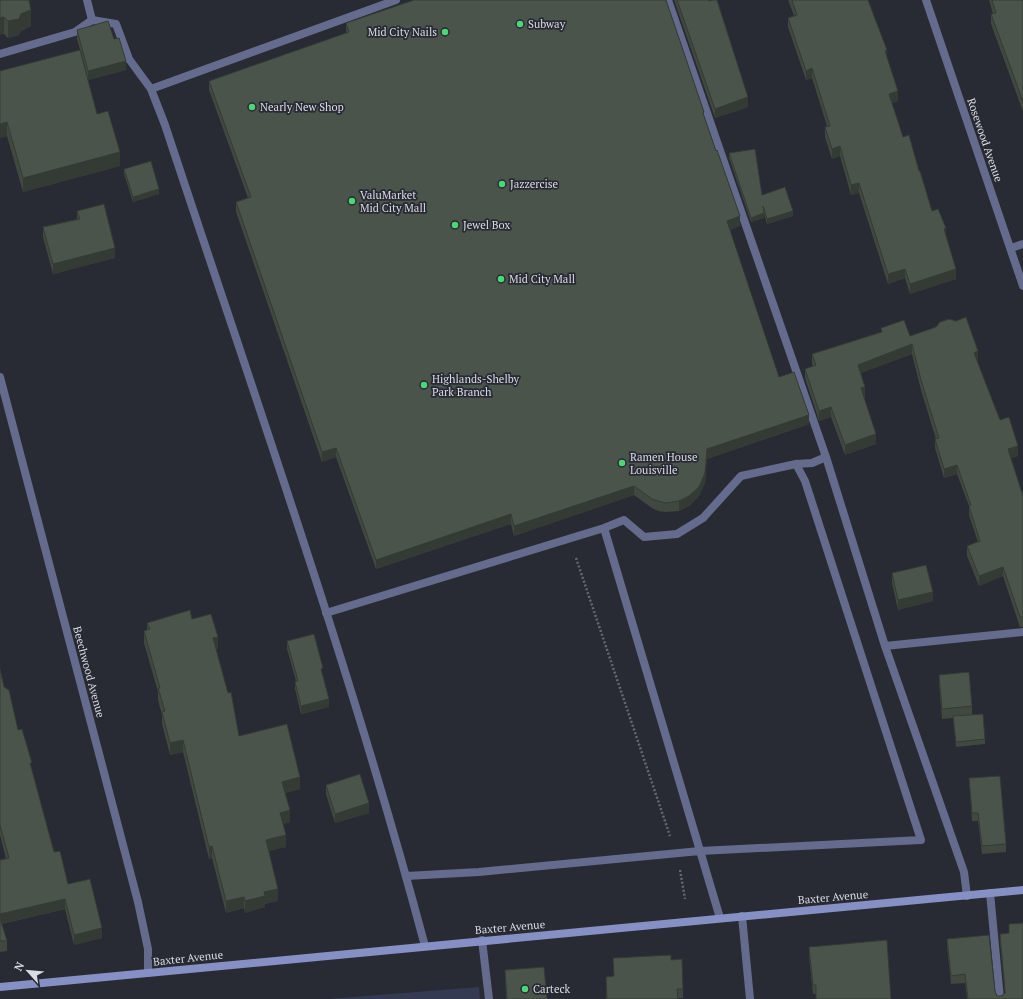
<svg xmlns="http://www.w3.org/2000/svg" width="1023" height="999" font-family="'PT Serif',serif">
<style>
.green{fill:#353a53}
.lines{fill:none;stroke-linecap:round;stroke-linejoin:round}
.path{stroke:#666871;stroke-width:2.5;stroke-dasharray:2 2;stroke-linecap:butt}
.lane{stroke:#656b8c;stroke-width:8}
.street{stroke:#656b8c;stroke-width:8}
.secondary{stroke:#8690c4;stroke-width:8}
.wall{fill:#404840}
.shaded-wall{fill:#343b34}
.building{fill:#4a544b;stroke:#343b34}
.poi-dot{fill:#4cd677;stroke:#282a34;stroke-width:1.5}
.labels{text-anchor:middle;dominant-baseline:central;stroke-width:3.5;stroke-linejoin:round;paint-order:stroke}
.poi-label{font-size:11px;fill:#dadce3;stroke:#282a34;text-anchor:start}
.street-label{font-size:11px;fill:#dadce3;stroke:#282a34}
</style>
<rect width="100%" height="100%" fill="#282a34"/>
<!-- green -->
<path class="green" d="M 479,987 L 480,999 L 328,999 Z"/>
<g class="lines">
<!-- path -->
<path class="path" d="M 576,558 L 670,836
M 680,870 L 685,899"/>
<!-- lane -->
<path class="lane" d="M 87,0 L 92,20 L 116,24 L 129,59 L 151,89 L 165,125 C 255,398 351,669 425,946
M 668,0 L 826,457 L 885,646 L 964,872 L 967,896
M 0,54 L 75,32 L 92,20
M 151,89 L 396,0
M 604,528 L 720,918
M 326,613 L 604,528 L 624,520 L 644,537 L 677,534 L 703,518 L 741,476 L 796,464 L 812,463 L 826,457
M 885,646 L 1023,632
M 406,876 L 479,872 L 700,851 L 921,840 L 805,481 L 796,464
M 990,893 L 1000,999
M 482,940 L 489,999"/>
<!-- street -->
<path class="street" d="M 926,0 L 1023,286
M 1011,248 L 1023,244
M 0,377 L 138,902 L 148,949 L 148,973
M 742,916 L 750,999"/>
<!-- secondary -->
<path class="secondary" d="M 0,987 L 1023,890"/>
</g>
<!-- wall -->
<path class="wall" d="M 0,0 L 31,26 L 21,31 L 19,35 L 8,38 L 4,34 Z
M 674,0 L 709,0 L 748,107 L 715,118 Z
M 788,0 L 868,0 L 887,58 L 898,101 L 892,103 L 903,137 L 919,171 L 932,211 L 946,237 L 956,279 L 910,294 L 905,278 L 888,284 L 859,193 L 851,195 L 840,156 L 832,159 L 825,137 L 825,127 L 827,126 L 812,78 L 806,80 L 788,27 L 788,18 L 794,16 Z
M 989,0 L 1023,0 L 1023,112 L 1017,95 L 991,24 L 991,14 L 993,14 Z
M 346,23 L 704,118 L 740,226 L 729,230 L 779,377 L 809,424 L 707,459 L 705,483 L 699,496 L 689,506 L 679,511 L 666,512 L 658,511 L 652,508 L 634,495 L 514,536 L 511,524 L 376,569 L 336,457 L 322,462 L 236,212 L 236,202 L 248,198 L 209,90 L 209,81 L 346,33 Z
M 77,30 L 114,39 L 126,70 L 88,80 L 97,114 L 120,166 L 23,192 L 7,136 L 0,138 L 0,71 L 80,50 L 77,39 Z
M 729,153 L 762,195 L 793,216 L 767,224 L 764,214 L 764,218 L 751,222 L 729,158 Z
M 124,169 L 159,194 L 133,202 L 124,174 Z
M 77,211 L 115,258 L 53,274 L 43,237 L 43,227 L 77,219 Z
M 881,328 L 910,336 L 978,361 L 977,361 L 1000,420 L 1018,456 L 1011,458 L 1023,496 L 1023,627 L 1020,627 L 1003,576 L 979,586 L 967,556 L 967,546 L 978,542 L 969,515 L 969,506 L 957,474 L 944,478 L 935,448 L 935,439 L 936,439 L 921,390 L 912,354 L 861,373 L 865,396 L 864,397 L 876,444 L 845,455 L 831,417 L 819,421 L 805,378 L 805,369 L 813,366 L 812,364 L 812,354 L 881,332 Z
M 892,573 L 933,601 L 898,610 L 892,583 Z
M 192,619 L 218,649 L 216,649 L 239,736 L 300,789 L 285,793 L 290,822 L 283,824 L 286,847 L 269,851 L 278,901 L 265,904 L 265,907 L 245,913 L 244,908 L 226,913 L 212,858 L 209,859 L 183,752 L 170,755 L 162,724 L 162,715 L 158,700 L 158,692 L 144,643 L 144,631 L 147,630 L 147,623 Z
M 287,641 L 323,676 L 329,707 L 301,714 L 295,689 L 295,682 L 296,681 L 287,649 Z
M 0,669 L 4,687 L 18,730 L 32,770 L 54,852 L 68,884 L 102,938 L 74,945 L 65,909 L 2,924 L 7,941 L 7,951 L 0,952 L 0,860 L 6,859 L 0,835 Z
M 939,675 L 972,706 L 972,715 L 985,739 L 985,744 L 956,747 L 953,718 L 942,719 L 939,684 Z
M 969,778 L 1006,844 L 1006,852 L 982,854 L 978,821 L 972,821 Z
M 326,785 L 369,813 L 335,823 L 326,794 Z
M 1009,924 L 1023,999 L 967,999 L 965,983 L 951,984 L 947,947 L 947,939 L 995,991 L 997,996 L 1001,996 L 1005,993 L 1000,942 L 1000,934 L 1009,934 Z
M 809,947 L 891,999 L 816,999 L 816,994 L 813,994 L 809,957 Z
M 613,958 L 671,960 L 683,989 L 683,998 L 678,998 L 678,999 L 606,999 L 606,977 L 614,976 Z
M 505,970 L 547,999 L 506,999 Z"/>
<!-- shaded-wall -->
<path class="shaded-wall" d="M 31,10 L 31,26 L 21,31 L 19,35 L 8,38 L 8,21 Z
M 4,17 L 4,34 L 0,35 L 0,18 Z
M 887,50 L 887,60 L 885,51 Z
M 126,61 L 126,70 L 88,80 L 88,71 Z
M 812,68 L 812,78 L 806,80 L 806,71 Z
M 898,91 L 898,101 L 889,103 L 889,94 Z
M 748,97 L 748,107 L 715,118 L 715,109 Z
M 7,122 L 7,136 L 0,138 L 0,124 Z
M 840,146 L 840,156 L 832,159 L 832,149 Z
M 120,152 L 120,166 L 23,192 L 23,178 Z
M 859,183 L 859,193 L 851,195 L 851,185 Z
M 159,189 L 159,194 L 133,202 L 133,197 Z
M 793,211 L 793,216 L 767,224 L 767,219 Z
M 764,213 L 764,218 L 751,222 L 751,218 Z
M 740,216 L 740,226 L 727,231 L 727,221 Z
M 946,228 L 946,238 L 944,229 Z
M 115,248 L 115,258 L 53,274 L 53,264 Z
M 905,269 L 905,278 L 888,284 L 888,274 Z
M 956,269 L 956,279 L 910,294 L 910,284 Z
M 912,344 L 912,354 L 858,374 L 858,365 Z
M 978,351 L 978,361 L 974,362 L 974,353 Z
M 865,387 L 865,396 L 861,398 L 861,388 Z
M 831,407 L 831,417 L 819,421 L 819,411 Z
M 809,415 L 809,424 L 707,459 L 705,483 L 699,496 L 689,506 L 679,511 L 679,501 L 707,449 Z
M 876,434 L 876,444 L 845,455 L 845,445 Z
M 1018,446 L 1018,456 L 1008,459 L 1008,449 Z
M 336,448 L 336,457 L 322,462 L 322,452 Z
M 957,465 L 957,474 L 944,478 L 944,469 Z
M 634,486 L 634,495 L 514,536 L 514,526 Z
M 511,514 L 511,524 L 376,569 L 376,560 Z
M 1003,567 L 1003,576 L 979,586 L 979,576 Z
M 933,592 L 933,601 L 898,610 L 898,600 Z
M 218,637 L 218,649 L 213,650 L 213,638 Z
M 329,699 L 329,707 L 301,714 L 301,706 Z
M 183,740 L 183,752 L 170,755 L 170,743 Z
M 300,777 L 300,789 L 282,794 L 282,782 Z
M 369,803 L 369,813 L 335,823 L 335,814 Z
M 290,810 L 290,822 L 280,825 L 280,813 Z
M 286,835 L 286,847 L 266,852 L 266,840 Z
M 212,846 L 212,858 L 209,859 L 209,847 Z
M 278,889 L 278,901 L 265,904 L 265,907 L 245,913 L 245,901 L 264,892 Z
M 244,897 L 244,908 L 226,913 L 226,901 Z
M 65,899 L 65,909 L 0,924 L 0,914 Z
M 102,928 L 102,938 L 74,945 L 74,935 Z"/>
<!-- building -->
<path class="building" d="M 0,0 L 29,0 L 31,10 L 21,14 L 19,19 L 8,21 L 4,17 L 0,18 Z
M 414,0 L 666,0 L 704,112 L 703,113 L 716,151 L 717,150 L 740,216 L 727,221 L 779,377 L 794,372 L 809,415 L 707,449 L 705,473 L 699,487 L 689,496 L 679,501 L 666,503 L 658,501 L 652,499 L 634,486 L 514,526 L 511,514 L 376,560 L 336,448 L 322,452 L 236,202 L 251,197 L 209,81 L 349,32 L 346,23 Z
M 677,0 L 709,0 L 709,1 L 713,0 L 717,0 L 748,97 L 715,109 Z
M 792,0 L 868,0 L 887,50 L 885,51 L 898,91 L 889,94 L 903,137 L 909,135 L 919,171 L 920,171 L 932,211 L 938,209 L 946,228 L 944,229 L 956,269 L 910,284 L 905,269 L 888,274 L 859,183 L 851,185 L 840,146 L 832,149 L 825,127 L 830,126 L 812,68 L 806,71 L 788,18 L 797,15 Z
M 992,0 L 1023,0 L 1023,103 L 1017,85 L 991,14 L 996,13 Z
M 108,21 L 114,39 L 119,38 L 126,61 L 88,71 L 77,30 Z
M 80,50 L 97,114 L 108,111 L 120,152 L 23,178 L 7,122 L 0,124 L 0,71 Z
M 755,149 L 762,195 L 785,187 L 793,211 L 767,219 L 763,206 L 764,213 L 751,218 L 729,153 Z
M 151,161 L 159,189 L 133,197 L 124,169 Z
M 104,204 L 115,248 L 53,264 L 43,227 L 80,219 L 77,211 Z
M 966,317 L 978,351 L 974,353 L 1000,420 L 1009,417 L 1018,446 L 1008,449 L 1023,496 L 1023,617 L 1020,617 L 1003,567 L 979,576 L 967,546 L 980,541 L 969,506 L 971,505 L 957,465 L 944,469 L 935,439 L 939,438 L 921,380 L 912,344 L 858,365 L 865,387 L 861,388 L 876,434 L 845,445 L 831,407 L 819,411 L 805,369 L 816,365 L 812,354 L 882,332 L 881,328 L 904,320 L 910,336 L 936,327 L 940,322 L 949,319 L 956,321 Z
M 926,565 L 933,592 L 898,600 L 892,573 Z
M 190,610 L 192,619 L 211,614 L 218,637 L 213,638 L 228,693 L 231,692 L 239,736 L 287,724 L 300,777 L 282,782 L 290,810 L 280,813 L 286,835 L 266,840 L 278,889 L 264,892 L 265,896 L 245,901 L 244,897 L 226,901 L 212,846 L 209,847 L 183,740 L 170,743 L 162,712 L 165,711 L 158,688 L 160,688 L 144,631 L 150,629 L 147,623 Z
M 314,634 L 323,668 L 321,669 L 329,699 L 301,706 L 295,682 L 298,681 L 287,641 Z
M 0,669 L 4,687 L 9,690 L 18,730 L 22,729 L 32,763 L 30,763 L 54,852 L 60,851 L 68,884 L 90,879 L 102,928 L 74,935 L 65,899 L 0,914 L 0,860 L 9,858 L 0,825 Z
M 969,672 L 972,706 L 942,709 L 939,675 Z
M 983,714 L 985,739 L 956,742 L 953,716 Z
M 360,774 L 369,803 L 335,814 L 326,785 Z
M 1000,776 L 1006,844 L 982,846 L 978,813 L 972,813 L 969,778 Z
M 0,918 L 7,941 L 0,941 Z
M 1023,923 L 1023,999 L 968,999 L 965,974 L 951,976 L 947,939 L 989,935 L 995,991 L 997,996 L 1001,996 L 1005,993 L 1005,990 L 1000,934 L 1009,933 L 1009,924 Z
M 887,940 L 891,999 L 816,999 L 816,985 L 813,985 L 809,947 Z
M 671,955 L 671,960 L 682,959 L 683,989 L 677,989 L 678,999 L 607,999 L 606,977 L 614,976 L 613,958 Z
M 544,967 L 547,999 L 507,999 L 505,970 Z"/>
<!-- markers -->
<g class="poi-dot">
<circle cx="520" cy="24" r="4"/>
<circle cx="445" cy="32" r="4"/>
<circle cx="252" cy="107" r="4"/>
<circle cx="502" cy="184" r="4"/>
<circle cx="352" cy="201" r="4"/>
<circle cx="455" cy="225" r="4"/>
<circle cx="501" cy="279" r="4"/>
<circle cx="424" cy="385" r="4"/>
<circle cx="622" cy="463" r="4"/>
<circle cx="525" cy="989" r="4"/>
</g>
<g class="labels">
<!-- poi labels -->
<g class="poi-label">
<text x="528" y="24">Subway</text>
<text x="437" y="32" text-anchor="end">Mid City Nails</text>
<text x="260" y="107">Nearly New Shop</text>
<text x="510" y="184">Jazzercise</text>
<text x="360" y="195">ValuMarket<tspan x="360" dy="13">Mid City Mall</tspan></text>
<text x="463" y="225">Jewel Box</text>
<text x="509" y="279">Mid City Mall</text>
<text x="432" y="379">Highlands-Shelby<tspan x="432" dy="13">Park Branch</tspan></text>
<text x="630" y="457">Ramen House<tspan x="630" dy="13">Louisville</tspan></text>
<text x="533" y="989">Carteck</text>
</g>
<!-- street labels -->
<g class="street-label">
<text transform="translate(985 140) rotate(71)">Rosewood Avenue</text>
<text transform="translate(89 672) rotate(75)">Beechwood Avenue</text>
<text transform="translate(833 897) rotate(-5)">Baxter Avenue</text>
<text transform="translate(510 927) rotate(-5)">Baxter Avenue</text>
<text transform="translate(188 958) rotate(-6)">Baxter Avenue</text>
</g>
</g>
<!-- north arrow -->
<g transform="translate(28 971) rotate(297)" stroke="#282a34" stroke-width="3" paint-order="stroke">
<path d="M0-3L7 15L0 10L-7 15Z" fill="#dadce3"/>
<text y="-6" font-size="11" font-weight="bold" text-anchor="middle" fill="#dadce3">N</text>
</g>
</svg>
